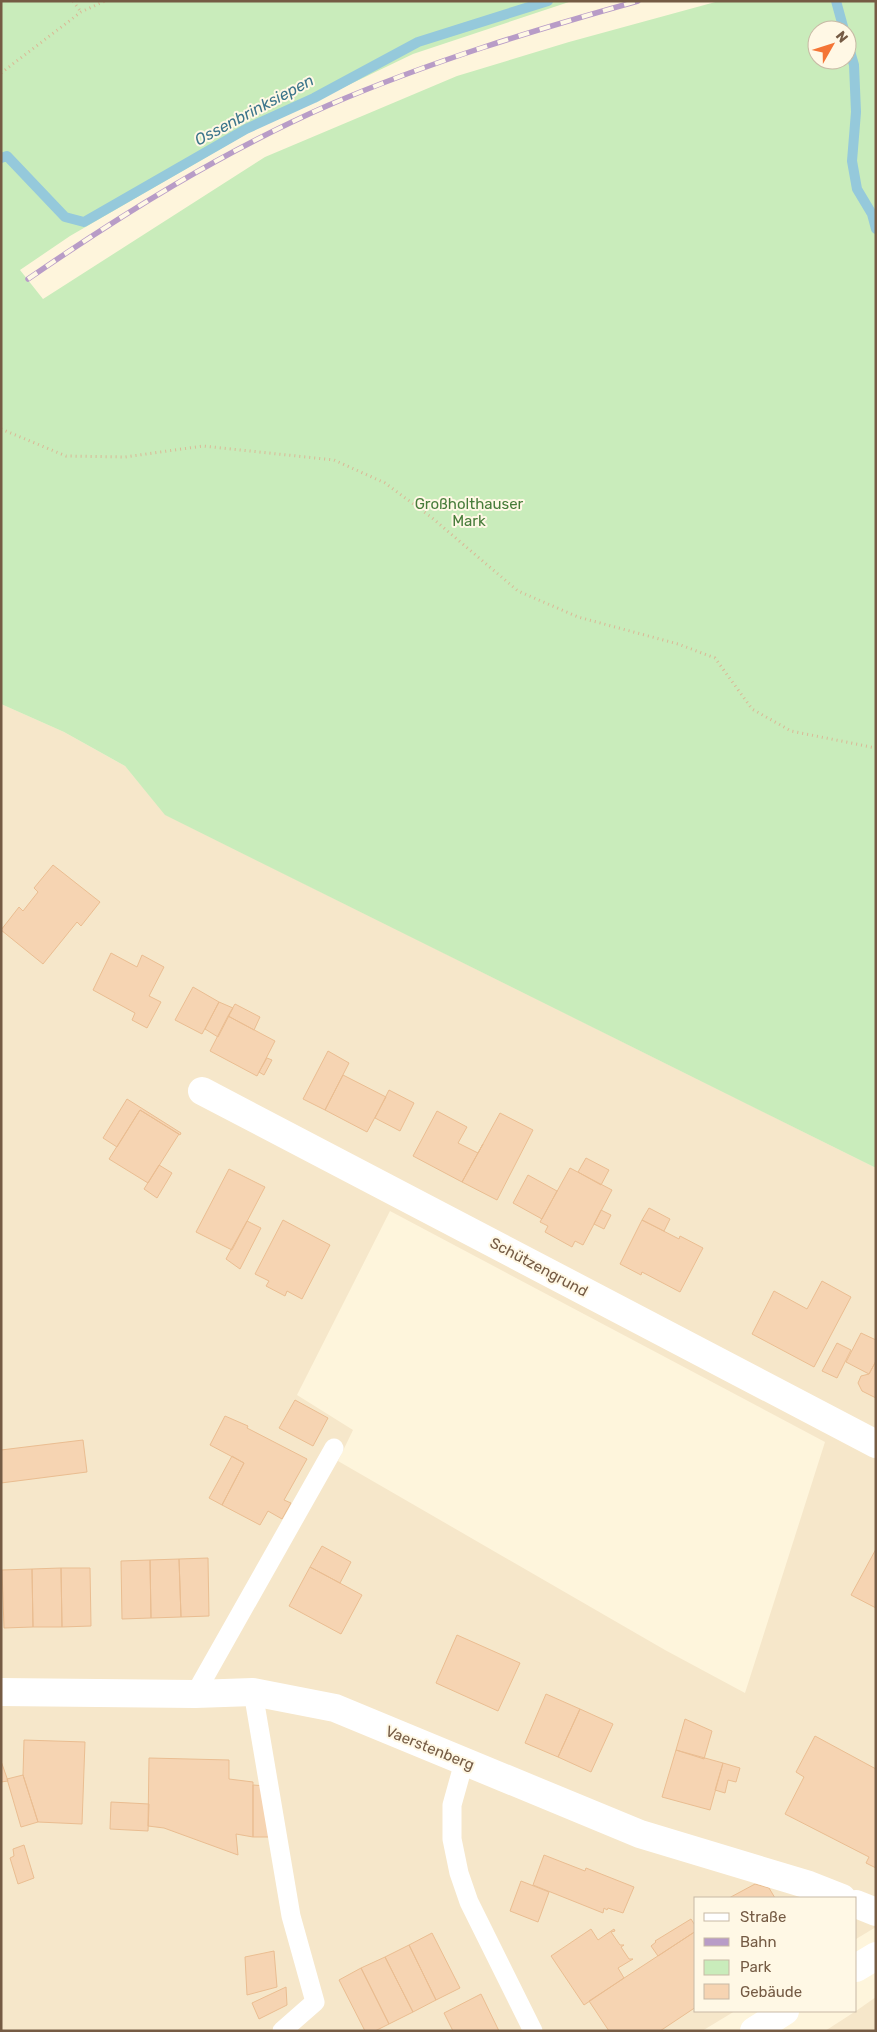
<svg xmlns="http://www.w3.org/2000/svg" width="877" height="2032" font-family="Rubik,sans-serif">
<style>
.residential{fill:#f6e7ca;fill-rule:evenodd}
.green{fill:#c9ecbb;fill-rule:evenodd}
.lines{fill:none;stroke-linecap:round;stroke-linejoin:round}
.stream{stroke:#95c9db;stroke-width:10}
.building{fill:#f6d4b2;stroke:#eabd91}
.path{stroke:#dab896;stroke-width:3;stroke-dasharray:1 4;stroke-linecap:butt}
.lane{stroke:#fff;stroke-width:19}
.street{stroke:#fff;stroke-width:28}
.secondary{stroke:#fff;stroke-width:28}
.rail-casing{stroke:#b89cc7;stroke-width:5.5}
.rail{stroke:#fff8e5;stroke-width:4;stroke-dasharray:11;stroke-linecap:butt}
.labels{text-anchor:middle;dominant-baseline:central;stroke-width:4;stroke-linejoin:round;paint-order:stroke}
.park-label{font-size:15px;fill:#477c3a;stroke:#fff8e5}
.street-label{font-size:15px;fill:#755b44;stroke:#fff8e5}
.water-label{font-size:16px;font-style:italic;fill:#3c758b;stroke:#fff8e5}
</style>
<rect width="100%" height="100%" fill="#fef5dc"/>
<!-- residential -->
<path class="residential" d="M 1,704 L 64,732 L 125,766 L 166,815 L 876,1168 L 876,1927 L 856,1939 L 856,1898 L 696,1898 L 696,2011 L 735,2011 L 702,2031 L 1,2031 ZM 390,1211 L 825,1442 L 745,1693 L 665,1650 L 338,1461 L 353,1430 L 297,1395 Z
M 876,1997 L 876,2031 L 825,2031 L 856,2011 Z"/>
<!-- green -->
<path class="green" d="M 1,1 L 572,1 L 413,54 L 248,133 L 70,236 L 20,270 L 43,299 L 265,157 L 457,76 L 569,42 L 719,1 L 876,1 L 876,1168 L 165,815 L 125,766 L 64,732 L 1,704 ZM 817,30 L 847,30 L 847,60 L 817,60 Z"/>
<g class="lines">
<!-- stream -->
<path class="stream" d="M 836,1 L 844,30
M 847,41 L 854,65 L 856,112 L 852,161 L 857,189 L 872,214 L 876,229
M 1,158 L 7,156 L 65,217 L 84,222 L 246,129 L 314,98 L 418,42 L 548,1"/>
</g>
<!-- building -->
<path class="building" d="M 53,865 L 100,902 L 81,926 L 77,922 L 43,964 L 1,930 L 19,907 L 23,911 L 38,892 L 34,888 Z
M 111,953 L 137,967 L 142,955 L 164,967 L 149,996 L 161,1002 L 147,1028 L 132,1020 L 135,1013 L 93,990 Z
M 193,987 L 219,1002 L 202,1034 L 175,1020 Z
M 219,1002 L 233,1008 L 218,1037 L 205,1029 Z
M 235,1004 L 260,1017 L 254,1030 L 228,1016 Z
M 228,1016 L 275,1041 L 257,1076 L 210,1051 Z
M 328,1051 L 349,1063 L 325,1110 L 303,1099 Z
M 267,1058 L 272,1060 L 264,1075 L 259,1072 Z
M 343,1075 L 386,1097 L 367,1132 L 325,1110 Z
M 389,1090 L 414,1103 L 400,1131 L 375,1118 Z
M 127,1099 L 181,1133 L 180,1135 L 140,1110 L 117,1147 L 103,1138 Z
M 140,1110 L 179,1134 L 148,1183 L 109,1159 Z
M 437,1111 L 467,1127 L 458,1143 L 478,1153 L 483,1144 L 462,1182 L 413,1156 Z
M 500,1113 L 533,1130 L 497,1200 L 462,1182 Z
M 586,1158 L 609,1170 L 601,1185 L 578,1172 Z
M 159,1165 L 172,1173 L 157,1198 L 144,1189 Z
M 570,1168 L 612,1190 L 583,1245 L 575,1241 L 572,1247 L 545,1232 L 548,1226 L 540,1222 Z
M 229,1169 L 265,1187 L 232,1250 L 196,1232 Z
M 528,1175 L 557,1191 L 542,1219 L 513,1203 Z
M 649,1208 L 670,1219 L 664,1231 L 642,1220 Z
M 601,1210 L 611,1215 L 604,1229 L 594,1224 Z
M 283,1220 L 330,1245 L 302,1299 L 287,1291 L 285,1296 L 266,1286 L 269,1281 L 255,1274 Z
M 642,1220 L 679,1239 L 680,1236 L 703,1248 L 680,1292 L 642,1272 L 641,1275 L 620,1264 Z
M 247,1221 L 261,1228 L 240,1269 L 226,1259 Z
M 822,1281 L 851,1297 L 814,1367 L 752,1334 L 774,1291 L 807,1309 Z
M 861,1333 L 876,1340 L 876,1361 L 869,1374 L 846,1362 Z
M 837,1343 L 851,1350 L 837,1378 L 822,1371 Z
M 876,1361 L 876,1398 L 862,1391 L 858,1383 L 861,1376 L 869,1374 Z
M 295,1400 L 328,1418 L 313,1446 L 279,1428 Z
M 225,1416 L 248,1426 L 247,1428 L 307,1459 L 284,1500 L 291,1503 L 282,1519 L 268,1511 L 260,1525 L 222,1505 L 244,1463 L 210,1445 Z
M 83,1440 L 87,1472 L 1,1483 L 1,1450 Z
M 232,1456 L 244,1463 L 222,1505 L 209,1498 Z
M 322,1546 L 351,1562 L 340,1583 L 310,1567 Z
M 876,1549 L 876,1608 L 851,1595 Z
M 208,1558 L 209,1616 L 181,1617 L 179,1559 Z
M 179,1559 L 181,1617 L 151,1618 L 150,1560 Z
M 150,1560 L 151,1618 L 122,1619 L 121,1561 Z
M 310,1567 L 362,1595 L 341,1634 L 289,1606 Z
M 61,1568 L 62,1627 L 33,1627 L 32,1569 Z
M 61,1568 L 90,1568 L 91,1626 L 62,1627 Z
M 32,1569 L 33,1627 L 4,1628 L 2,1570 Z
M 457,1635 L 520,1663 L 498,1711 L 436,1683 Z
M 546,1694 L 580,1709 L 558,1757 L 525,1743 Z
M 580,1709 L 613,1724 L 591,1772 L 558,1757 Z
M 685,1719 L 712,1731 L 704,1759 L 676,1750 Z
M 815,1736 L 876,1769 L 876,1868 L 866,1863 L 869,1857 L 785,1814 L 804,1777 L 796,1772 Z
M 24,1740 L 85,1742 L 82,1824 L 38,1822 L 23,1775 Z
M 676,1750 L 723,1763 L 710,1810 L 662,1797 Z
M 149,1758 L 229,1760 L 229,1779 L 253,1782 L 253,1837 L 236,1834 L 238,1855 L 164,1828 L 148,1826 Z
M 1,1761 L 8,1781 L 1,1782 Z
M 723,1763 L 740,1768 L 736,1782 L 728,1780 L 725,1793 L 715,1790 Z
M 23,1775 L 38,1822 L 21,1827 L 7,1779 Z
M 253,1785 L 266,1786 L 273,1837 L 253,1837 Z
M 111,1802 L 149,1804 L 148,1831 L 110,1829 Z
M 24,1845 L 34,1878 L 18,1884 L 10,1858 L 14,1856 L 13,1849 Z
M 544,1855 L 585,1871 L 586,1868 L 634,1887 L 623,1913 L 608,1908 L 607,1910 L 604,1908 L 603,1913 L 533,1885 Z
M 521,1881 L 549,1892 L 538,1922 L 510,1911 Z
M 755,1884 L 769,1888 L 775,1898 L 729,1898 Z
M 691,1919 L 696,1927 L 696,1931 L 658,1956 L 651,1946 L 656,1942 L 655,1941 Z
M 591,1929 L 598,1940 L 614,1929 L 615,1931 L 611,1932 L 620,1945 L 624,1945 L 621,1947 L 629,1959 L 633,1959 L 618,1968 L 624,1978 L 584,2005 L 551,1956 Z
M 696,1931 L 696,2007 L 660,2031 L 609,2031 L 589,2001 Z
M 432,1933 L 460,1988 L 436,2000 L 409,1945 Z
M 409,1945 L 436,2000 L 413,2012 L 385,1957 Z
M 274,1951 L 277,1987 L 247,1995 L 245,1957 Z
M 385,1957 L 413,2012 L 389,2024 L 361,1968 Z
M 361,1968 L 389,2024 L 375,2031 L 365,2031 L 339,1980 Z
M 286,1987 L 287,2005 L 259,2019 L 252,2003 Z
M 481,1994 L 499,2031 L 453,2031 L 444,2013 Z"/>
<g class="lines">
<!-- path -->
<path class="path" d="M 73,1 L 81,12
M 1,73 L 81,12 L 105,1
M 1,429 L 66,456 L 125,457 L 203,446 L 334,460 L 385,483 L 431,517 L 518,591 L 578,617 L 678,644 L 715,658 L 752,709 L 791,731 L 876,748"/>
<!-- lane -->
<path class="lane" d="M 253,1692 L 291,1916 L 315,2002 L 282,2031
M 195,1694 L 334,1448
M 464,1762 L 452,1805 L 452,1839 L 459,1873 L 469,1902 L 533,2031"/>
<!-- street -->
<path class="street" d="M 202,1091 L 876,1444
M 1,1692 L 195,1694 L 253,1692 L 335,1708 L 640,1834 L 809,1885 L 842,1898
M 856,1904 L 876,1912"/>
<!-- secondary -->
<path class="secondary" d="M 856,1968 L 876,1956
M 754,2031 L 785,2011"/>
<defs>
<path id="rail" d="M 28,279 C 124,213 222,152 329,105 C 429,62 534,30 638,1"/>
</defs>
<!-- rail casing -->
<use href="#rail" class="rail-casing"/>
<!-- rail -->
<use href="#rail" class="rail"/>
</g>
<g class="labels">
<!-- park labels -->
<g class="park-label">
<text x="469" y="504">Großholthauser<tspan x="469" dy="17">Mark</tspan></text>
</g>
<!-- street labels -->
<g class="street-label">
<text transform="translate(539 1267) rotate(28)">Schützengrund</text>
<text transform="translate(430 1748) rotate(22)">Vaerstenberg</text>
</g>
<!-- water labels -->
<g class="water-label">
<text transform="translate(254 110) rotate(-28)">Ossenbrinksiepen</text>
</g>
</g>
<!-- border -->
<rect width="877" height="2032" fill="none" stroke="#755b44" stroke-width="5"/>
<!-- legend -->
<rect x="694" y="1897" width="162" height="115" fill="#fff8e5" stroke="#c8b9a5"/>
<rect x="704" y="1913" width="25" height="8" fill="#ffffff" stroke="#c8b9a5"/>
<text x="740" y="1922" font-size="15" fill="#755b44">Straße</text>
<rect x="704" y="1938" width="25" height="8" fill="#b89cc7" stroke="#c8b9a5"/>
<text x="740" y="1947" font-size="15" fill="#755b44">Bahn</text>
<rect x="704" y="1960" width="25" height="15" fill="#c9ecbb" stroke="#c8b9a5"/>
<text x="740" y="1972" font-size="15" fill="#755b44">Park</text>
<rect x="704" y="1984" width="25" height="15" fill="#f6d4b2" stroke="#c8b9a5"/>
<text x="740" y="1997" font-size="15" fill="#755b44">Gebäude</text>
<!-- north arrow -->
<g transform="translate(832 45) rotate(51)"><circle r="24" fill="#fff8e5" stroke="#c8b9a5"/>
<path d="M0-4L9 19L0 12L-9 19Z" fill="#f47535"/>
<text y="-8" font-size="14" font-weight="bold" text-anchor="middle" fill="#755b44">N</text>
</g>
</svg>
